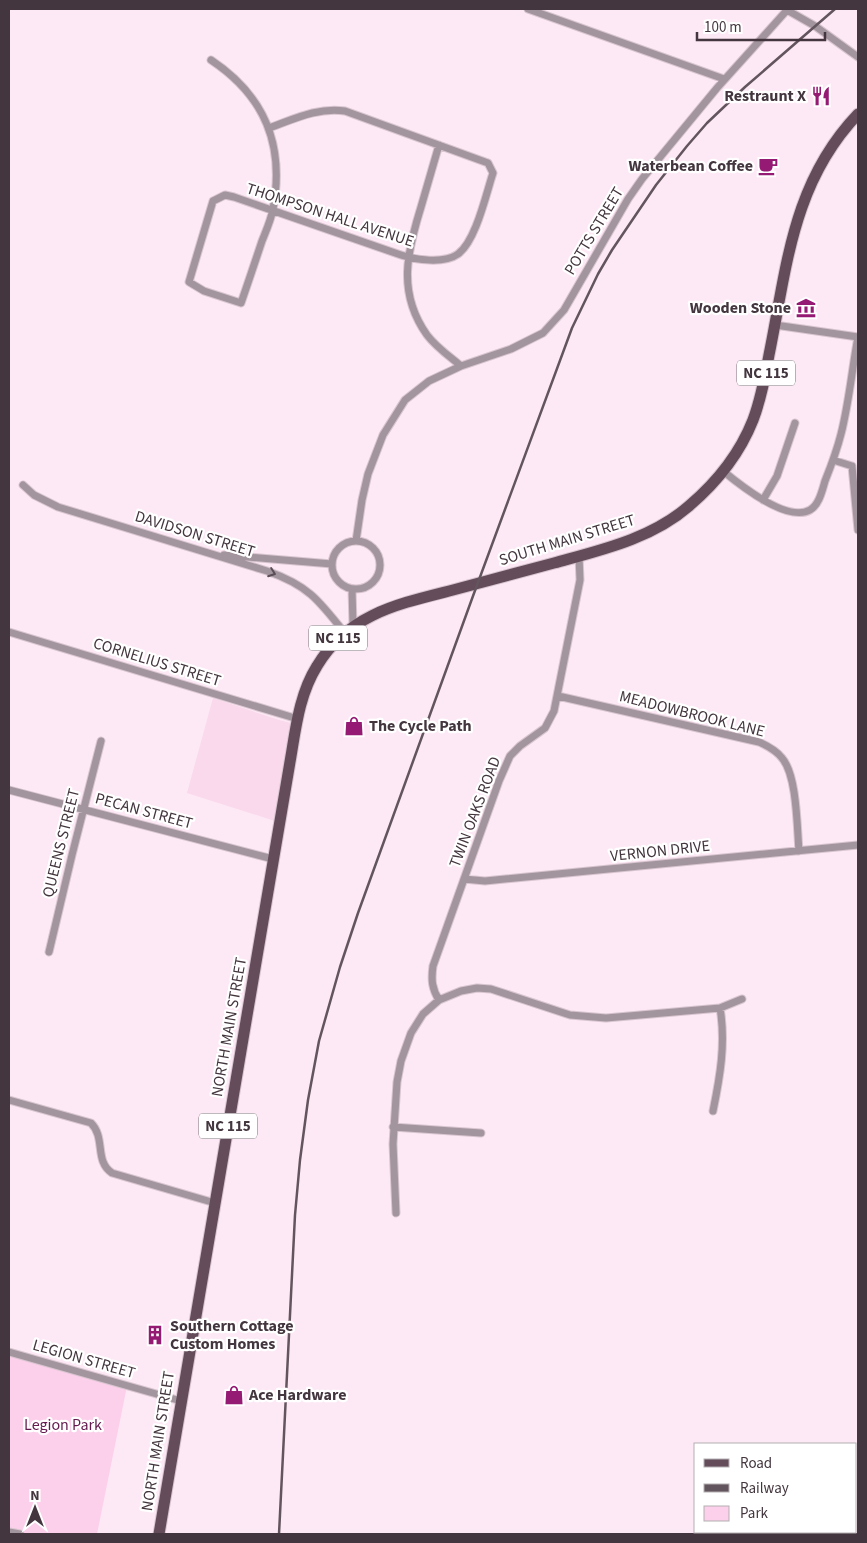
<svg xmlns="http://www.w3.org/2000/svg" width="867" height="1543" font-family="'Source Sans 3',sans-serif">
<style>
.built{fill:#fad9ed}
.green{fill:#fccfea}
.lines{fill:none;stroke-linecap:round;stroke-linejoin:round}
.minor-casing{stroke:#d8c5d0;stroke-width:9}
.primary-casing{stroke:#d8c5d0;stroke-width:13}
.minor{stroke:#a3959d;stroke-width:7}
.primary{stroke:#644c5b;stroke-width:11}
.rail{stroke:#63555d;stroke-width:2.5}
.oneway{stroke:#5b4e56}
.labels{text-anchor:middle;dominant-baseline:central;stroke-width:4.5;stroke-linejoin:round;paint-order:stroke}
.shield{fill:#fff;stroke:#7b7278;stroke-width:1}
.shield-label{font-size:15px;font-weight:bold;fill:#43363e}
.poi-label{font-size:16px;font-weight:bold;fill:#43363e;stroke:#fff;text-anchor:end}
.street-label{font-size:16px;fill:#43363e;stroke:#fff}
.park-label{font-size:16px;fill:#641a4f;stroke:#fff}
</style>
<rect width="100%" height="100%" fill="#fde9f5"/>
<!-- built -->
<path class="built" d="M 213,698 L 279,720 L 291,723 L 275,821 L 187,793 Z"/>
<!-- green -->
<path class="green" d="M 9,1352 L 127,1386 L 97,1534 L 24,1534 L 9,1531 Z"/>
<g class="lines">
<defs>
<path id="minor" d="M 528,9 L 724,79
M 787,10 L 815,26 L 858,57
M 211,60 C 265,96 285,145 273,209 C 271,220 266,231 262,241 C 255,262 248,283 241,303 L 204,291 L 189,282 L 213,201 L 225,195 L 234,197 L 401,255 C 416,260 444,264 458,254 C 476,241 486,194 493,173 L 488,163 L 345,111 C 318,107 294,119 269,128
M 439,145 C 433,166 427,187 421,207 C 407,252 397,293 427,335 C 436,347 449,356 461,366
M 833,460 L 852,466
M 852,466 L 858,530
M 723,471 C 740,485 787,523 810,510 C 819,505 822,491 825,481 C 831,466 837,450 841,434 C 849,403 852,369 858,337 L 775,325
M 23,485 L 34,495 L 58,507 L 267,571 C 307,585 318,599 344,632
M 763,500 L 777,476 L 795,423
M 356,541 L 362,500 L 368,474 L 383,435 L 405,400 L 429,381 L 461,366 L 511,349 L 543,333 L 564,310 L 628,199 L 642,179 L 717,88 L 788,9
M332 565a24 24 0 1 1 48 0a24 24 0 1 1-48 0Z
M 224,555 L 332,564
M 352,589 L 353,625
M 9,632 L 298,719
M 558,696 L 759,742 C 768,746 776,750 782,758 C 797,775 797,827 799,851
M 9,790 L 273,859
M 464,879 L 485,881 L 858,845
M 49,952 L 72,855 L 101,741
M 439,1000 C 432,989 431,980 433,966 L 499,781 L 510,756 L 520,746 L 545,728 L 554,711 L 580,580 L 579,556
M 9,1100 L 91,1123 C 106,1138 94,1161 112,1173 L 215,1203
M 713,1111 C 720,1077 726,1043 720,1008
M 393,1127 L 481,1133
M 396,1213 L 393,1144 L 397,1082 L 401,1061 L 411,1033 L 423,1014 L 439,1000 L 461,991 L 477,988 L 491,989 L 570,1015 L 606,1018 L 720,1008 L 742,999
M 9,1352 L 181,1401
M 9,1532 L 20,1534"/>
<path id="primary" d="M 159,1534 L 291,756 C 296,726 300,693 317,666 C 348,614 398,604 453,590 C 487,581 521,572 554,563 C 601,550 651,539 689,506 C 716,483 740,453 753,420 C 761,399 765,377 769,355 C 787,267 792,183 858,114"/>
</defs>
<!-- minor casing -->
<use href="#minor" class="minor-casing"/>
<!-- primary casing -->
<use href="#primary" class="primary-casing"/>
<!-- minor -->
<use href="#minor" class="minor"/>
<!-- primary -->
<use href="#primary" class="primary"/>
<!-- rail -->
<path class="rail" d="M 279,1534 L 295,1215 L 300,1160 L 308,1100 L 319,1041 L 340,967 L 358,913 L 473,596 L 572,328 L 598,274 L 612,250 L 656,185 L 687,146 L 707,123 L 745,87 L 835,9"/>
</g>
<!-- one-way arrows -->
<defs><path id="oneway-chevron" d="M-2-3.5L2.5 0L-2 3.5" fill="none" stroke-width="1.6" stroke-linecap="round" stroke-linejoin="round" transform="scale(1.25)"/></defs>
<use class="oneway" href="#oneway-chevron" transform="translate(272 573) rotate(20)"/>
<!-- icons -->
<defs>
<symbol id="restaurant-bare" viewBox="-9 -9 18 18"><path d="M-5-6h1v4h1v-4h1v4h1v-4h1v5L-1.5 .5V6h-2V.5L-5-1ZM5-6V6H3V1.5H1.5Q1.5-4 5-6Z" fill="#951a74" stroke="#fff" stroke-width="2.5" paint-order="stroke"/></symbol>
<symbol id="cafe-bare" viewBox="-9 -9 18 18"><path d="M-5.5-4.5H6V0H3Q3 3.5 0 3.5H-2.5Q-5.5 3.5-5.5 0ZM3-3.2v2h1.7v-2ZM-6 4.5H4V6H-6Z" fill="#951a74" stroke="#fff" stroke-width="2.5" paint-order="stroke"/></symbol>
<symbol id="museum-bare" viewBox="-9 -9 18 18"><path d="M0-6L6-3V-2H-6V-3ZM-5-1h2V3h-2ZM-1-1h2V3h-2ZM3-1h2V3H3ZM-6 4H6V6H-6Z" fill="#951a74" stroke="#fff" stroke-width="2.5" paint-order="stroke"/></symbol>
<symbol id="shop-bare" viewBox="-9 -9 18 18"><path d="M-5-2.5h2.3a2.7 3.5 0 0 1 5.4 0H5L5.5 6h-11ZM-1.5-2.5h3a1.5 2.3 0 0 0-3 0Z" fill="#951a74" stroke="#fff" stroke-width="2.5" paint-order="stroke"/></symbol>
<symbol id="building-bare" viewBox="-9 -9 18 18"><path d="M-4-6H4V6H1V3H-1V6H-4ZM-2.5-4.3h1.7v1.8h-1.7ZM.8-4.3h1.7v1.8H.8ZM-2.5-1h1.7V.8h-1.7ZM.8-1h1.7V.8H.8Z" fill="#951a74" stroke="#fff" stroke-width="2.5" paint-order="stroke"/></symbol>
</defs>
<g fill-rule="evenodd">
<use href="#restaurant-bare" x="807" y="82" width="28" height="28"/>
<use href="#cafe-bare" x="754" y="152" width="28" height="28"/>
<use href="#museum-bare" x="792" y="294" width="28" height="28"/>
<use href="#shop-bare" x="340" y="712" width="28" height="28"/>
<use href="#building-bare" x="141" y="1321" width="28" height="28"/>
<use href="#shop-bare" x="220" y="1381" width="28" height="28"/>
</g>
<g class="labels">
<!-- shield labels -->
<g class="shield">
<rect x="737" y="360.5" width="58" height="25" rx="4"/>
<rect x="309" y="625.5" width="58" height="25" rx="4"/>
<rect x="199" y="1113.5" width="58" height="25" rx="4"/>
</g>
<g class="shield-label">
<text x="766" y="373">NC 115</text>
<text x="338" y="638">NC 115</text>
<text x="228" y="1126">NC 115</text>
</g>
<!-- poi labels -->
<g class="poi-label">
<text x="806" y="96">Restraunt X</text>
<text x="753" y="166">Waterbean Coffee</text>
<text x="791" y="308">Wooden Stone</text>
<text x="369" y="726" text-anchor="start">The Cycle Path</text>
<text x="170" y="1326" text-anchor="start">Southern Cottage<tspan x="170" dy="18">Custom Homes</tspan></text>
<text x="249" y="1395" text-anchor="start">Ace Hardware</text>
</g>
<!-- street labels -->
<g class="street-label">
<text transform="translate(330 215) rotate(18)">THOMPSON HALL AVENUE</text>
<text transform="translate(594 231) rotate(-59)">POTTS STREET</text>
<text transform="translate(195 534) rotate(17)">DAVIDSON STREET</text>
<text transform="translate(567 540) rotate(-17)">SOUTH MAIN STREET</text>
<text transform="translate(157 662) rotate(17)">CORNELIUS STREET</text>
<text transform="translate(692 714) rotate(14)">MEADOWBROOK LANE</text>
<text transform="translate(144 811) rotate(15)">PECAN STREET</text>
<text transform="translate(475 812) rotate(-69)">TWIN OAKS ROAD</text>
<text transform="translate(61 843) rotate(-76)">QUEENS STREET</text>
<text transform="translate(660 851) rotate(-6)">VERNON DRIVE</text>
<text transform="translate(229 1027) rotate(-80)">NORTH MAIN STREET</text>
<text transform="translate(84 1359) rotate(16)">LEGION STREET</text>
<text transform="translate(158 1441) rotate(-81)">NORTH MAIN STREET</text>
</g>
<!-- park labels -->
<g class="park-label">
<text x="63" y="1425">Legion Park</text>
</g>
</g>
<!-- border -->
<rect width="867" height="1543" fill="none" stroke="#43363e" stroke-width="20"/>
<!-- legend -->
<rect x="694" y="1443" width="162" height="90" fill="#ffffff" stroke="#b4afb2"/>
<rect x="704" y="1459" width="25" height="8" fill="#644c5b" stroke="#b4afb2"/>
<text x="740" y="1468" font-size="15" fill="#43363e">Road</text>
<rect x="704" y="1484" width="25" height="8" fill="#63555d" stroke="#b4afb2"/>
<text x="740" y="1493" font-size="15" fill="#43363e">Railway</text>
<rect x="704" y="1506" width="25" height="15" fill="#fccfea" stroke="#b4afb2"/>
<text x="740" y="1518" font-size="15" fill="#43363e">Park</text>
<!-- north arrow -->
<g transform="translate(35 1508)" stroke="#ffffff" stroke-width="4" paint-order="stroke">
<path d="M0-4L9 19L0 12L-9 19Z" fill="#43363e"/>
<text y="-8" font-size="14" font-weight="bold" text-anchor="middle" fill="#43363e">N</text>
</g>
<!-- scale -->
<path d="M697 32v8h128v-8" fill="none" stroke="#43363e" stroke-width="2.5"/>
<text x="704" y="32" font-size="15" fill="#43363e" stroke="#ffffff" stroke-width="4" paint-order="stroke">100 m</text>
</svg>
